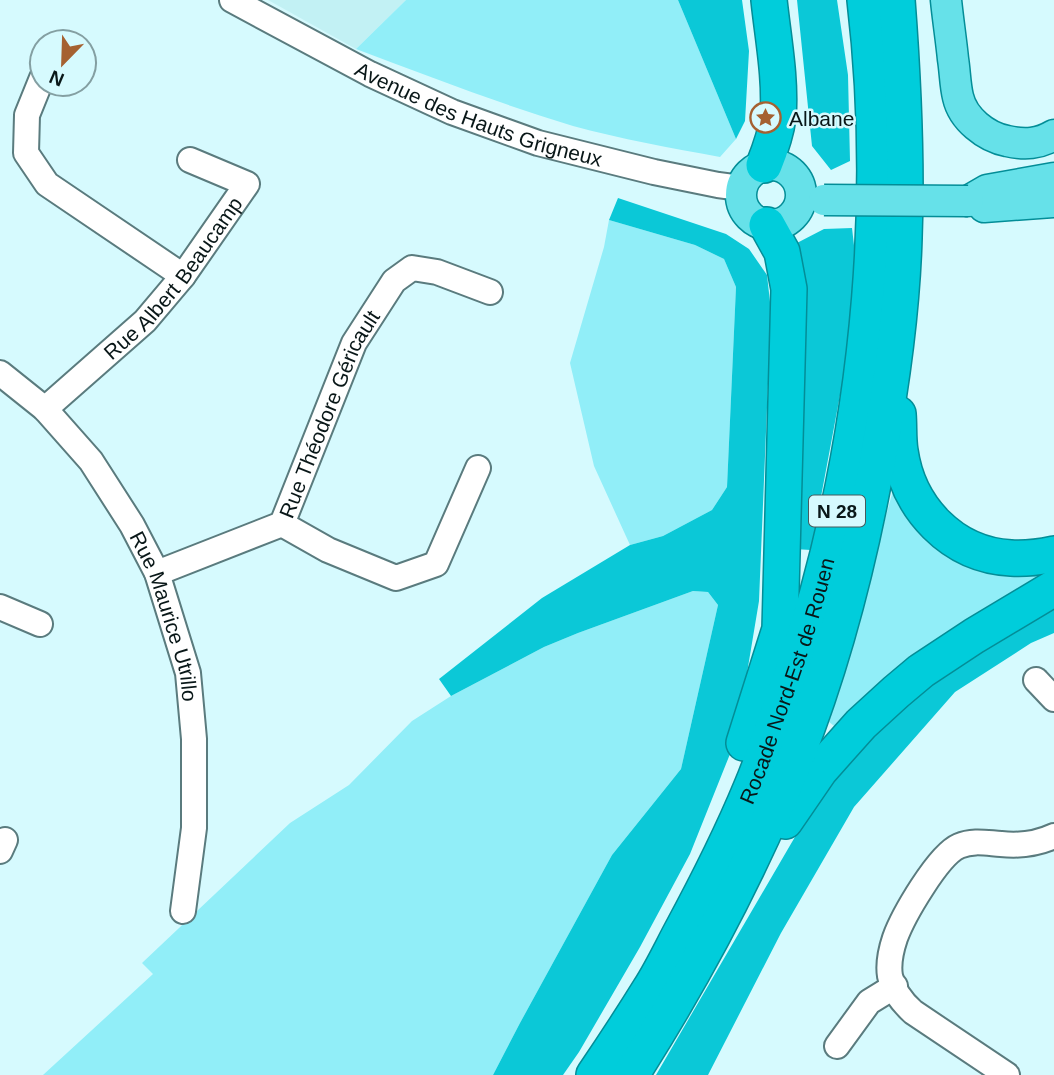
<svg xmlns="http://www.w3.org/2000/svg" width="1054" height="1075" font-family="Helvetica,sans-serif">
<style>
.built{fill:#c2f1f4}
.green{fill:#91eef8}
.forest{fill:#0bc8d7}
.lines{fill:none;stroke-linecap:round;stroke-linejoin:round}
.minor-casing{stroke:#5a7b7e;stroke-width:28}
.major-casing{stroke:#038d97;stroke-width:33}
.highway-casing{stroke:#038d97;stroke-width:38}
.minor{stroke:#fff;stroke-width:24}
.major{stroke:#66e1e9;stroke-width:30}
.highway{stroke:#00cddb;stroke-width:35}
.major-bridge-casing{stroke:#038d97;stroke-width:33;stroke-linecap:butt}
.major-bridge{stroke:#66e1e9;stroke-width:30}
.labels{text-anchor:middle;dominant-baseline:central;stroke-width:5;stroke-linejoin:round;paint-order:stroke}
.shield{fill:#d6fafe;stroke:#465b5d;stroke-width:2}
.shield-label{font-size:19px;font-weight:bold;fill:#091718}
.street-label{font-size:21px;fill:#091718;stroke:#d6fafe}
.poi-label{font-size:21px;fill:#091718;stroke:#d6fafe;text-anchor:start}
</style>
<rect width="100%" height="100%" fill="#d6fafe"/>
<!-- built -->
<path class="built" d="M 268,0 L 406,0 L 356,49 Z"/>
<!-- green -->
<path class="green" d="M 406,0 L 678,0 L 736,139 L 720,157 C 671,148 621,139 573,126 C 500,104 428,76 356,49 Z
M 609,220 L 695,245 L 724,259 L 736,287 L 727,487 L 712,510 L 663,536 L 630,545 L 594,466 L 570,363 L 604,247 Z
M 901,483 L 919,511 L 1054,576 L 842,732 L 829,722 L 892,494 Z
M 693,591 L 708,592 L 718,605 L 681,769 L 612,855 L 520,1023 L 493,1075 L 43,1075 L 153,974 L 142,963 L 290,823 L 349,785 L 412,721 L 451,696 L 544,647 L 578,633 Z"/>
<!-- forest -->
<path class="forest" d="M 678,0 L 742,0 L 749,51 L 745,121 L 736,139 Z
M 797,0 L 837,0 L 848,75 L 850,161 L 831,170 L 812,146 Z
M 618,198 L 726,234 L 749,249 L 767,275 L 771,311 L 759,601 L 736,739 L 690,854 L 640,947 L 579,1052 L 563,1075 L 493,1075 L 520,1023 L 612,855 L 681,769 L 718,605 L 708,592 L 693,591 L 578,633 L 544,647 L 451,696 L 439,679 L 542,598 L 630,545 L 663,536 L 712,510 L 727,487 L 736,287 L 724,259 L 695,245 L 609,220 Z
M 852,228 L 855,254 L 847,358 L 811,550 L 794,549 L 795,244 L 824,229 Z
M 1054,601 L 1054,633 L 1031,643 L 955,692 L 854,807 L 781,933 L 708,1075 L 656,1075 L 806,818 L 840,765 L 901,701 Z"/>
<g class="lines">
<defs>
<g id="minor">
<path id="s1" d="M 232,0 L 370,74 L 452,112 L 538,143 L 654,172 L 718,185 L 741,188"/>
<path d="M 42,78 L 27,115 L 26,153 L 47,184 L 183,276"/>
<path id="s2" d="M 0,373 L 45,409 L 91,461 L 132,525 L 157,573 L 188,673 L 194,739 L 194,828 L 183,911"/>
<path id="s3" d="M 45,409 L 145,321 L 183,276 L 247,184 L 190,160"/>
<path d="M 282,524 L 328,550 L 396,578 L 436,564 L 478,468"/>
<path id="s4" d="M 157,573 L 282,524 L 354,343 L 394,281 L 412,268 L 437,272 L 490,292"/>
<path d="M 0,607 L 40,624"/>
<path d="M 1036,680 L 1054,699"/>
<path d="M 0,851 L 5,840"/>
<path d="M 837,1046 L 869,1002 L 895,986"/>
<path d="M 1007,1075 L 913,1012 C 902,1002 893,991 890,976 C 888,964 891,950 895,938 C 903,916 938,855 959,846 C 973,840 986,843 1001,844 C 1020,846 1037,844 1054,836"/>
</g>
<path id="major" d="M 946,0 C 948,20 951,39 953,59 C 955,71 955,85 958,97 C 963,119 986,137 1007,141 C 1025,145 1039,144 1054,135
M741 195a30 30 0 1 1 60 0a30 30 0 1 1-60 0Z
M 968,201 L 987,190 L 1054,178
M 984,207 L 1054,202"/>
<g id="highway">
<path d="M 764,165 C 770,150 776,133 778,117 C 781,79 773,38 769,0"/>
<path d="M 898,414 C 899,426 898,439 900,451 C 908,508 952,555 1011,558 C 1026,559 1040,557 1054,554"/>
<path d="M 744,743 L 780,629 L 789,289 L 782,252 L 767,225"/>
<path d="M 785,821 L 820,770 L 861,724 L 896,692 L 921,671 L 974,636 L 1054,588"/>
<path id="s5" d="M 594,1075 C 613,1047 632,1018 650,989 C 661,972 670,953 680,934 C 706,886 731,837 752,786 C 761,765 768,743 775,722 C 791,679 806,636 818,592 C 870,403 888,195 865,0"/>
<path d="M 631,1075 C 687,987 737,895 778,800 C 827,689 858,571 879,452 C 892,381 902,310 904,238 C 907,159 903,79 897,0"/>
</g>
</defs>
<!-- minor casing -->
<use href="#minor" class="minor-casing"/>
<!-- major casing -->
<use href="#major" class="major-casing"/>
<!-- highway casing -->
<use href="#highway" class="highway-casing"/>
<!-- minor -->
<use href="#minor" class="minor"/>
<!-- major -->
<use href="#major" class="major"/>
<!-- highway -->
<use href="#highway" class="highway"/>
<defs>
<path id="major-bridge" d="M 824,200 L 968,201"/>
</defs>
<!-- major-bridge casing -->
<use href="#major-bridge" class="major-bridge-casing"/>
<!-- major-bridge -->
<use href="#major-bridge" class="major-bridge"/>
</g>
<!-- icons -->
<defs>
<symbol id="sight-ring" viewBox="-11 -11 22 22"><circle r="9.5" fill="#d6fafe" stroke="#a56131" stroke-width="1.5"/><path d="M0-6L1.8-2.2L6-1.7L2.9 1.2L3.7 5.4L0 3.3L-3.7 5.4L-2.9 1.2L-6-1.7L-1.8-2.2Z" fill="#a56131"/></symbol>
</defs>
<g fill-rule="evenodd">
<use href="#sight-ring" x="748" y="100" width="35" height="35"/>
</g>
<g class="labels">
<!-- shield labels -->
<rect class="shield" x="809" y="495.5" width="56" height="31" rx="5"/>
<g class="shield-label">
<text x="837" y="511">N 28</text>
</g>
<!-- street labels -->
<g class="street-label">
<text stroke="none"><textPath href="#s1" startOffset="273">Avenue des Hauts Grigneux</textPath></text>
<text stroke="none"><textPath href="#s3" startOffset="184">Rue Albert Beaucamp</textPath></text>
<text stroke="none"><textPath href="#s4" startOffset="254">Rue Théodore Géricault</textPath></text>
<text stroke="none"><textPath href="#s2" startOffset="301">Rue Maurice Utrillo</textPath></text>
<text stroke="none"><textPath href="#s5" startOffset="441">Rocade Nord-Est de Rouen</textPath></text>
</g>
<!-- poi labels -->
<g class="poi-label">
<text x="789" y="118">Albane</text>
</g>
</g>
<!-- north arrow -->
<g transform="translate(63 63) rotate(203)"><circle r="33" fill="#d6fafe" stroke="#849fa2" stroke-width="2"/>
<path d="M0-5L12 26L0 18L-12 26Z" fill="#a56131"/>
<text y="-10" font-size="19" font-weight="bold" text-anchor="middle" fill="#091718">N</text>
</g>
</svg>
